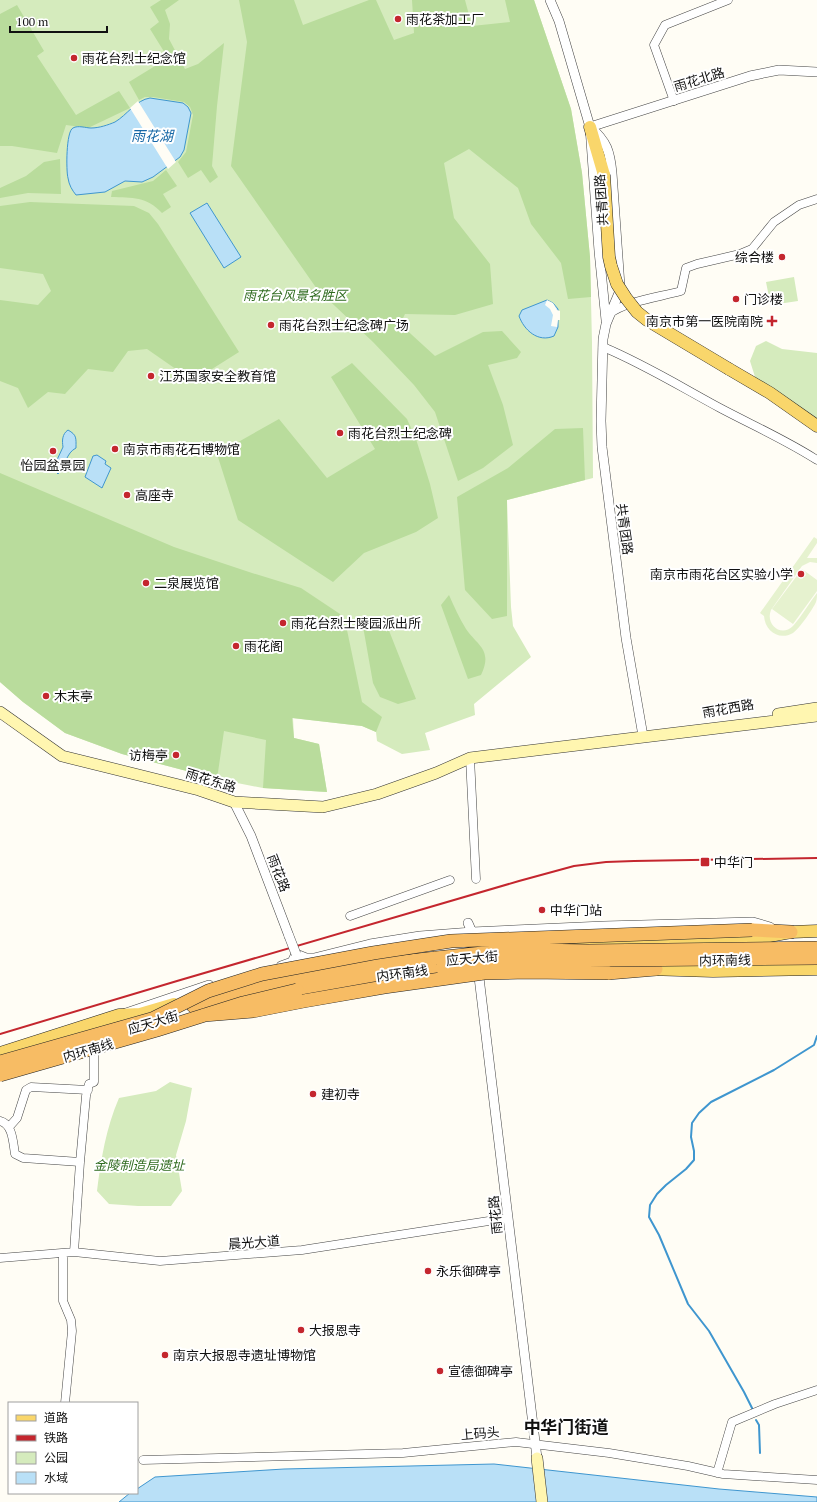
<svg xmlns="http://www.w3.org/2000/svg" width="817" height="1502" font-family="'PT Serif','Noto Sans SC',serif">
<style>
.green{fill:#d5ebbd}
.forest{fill:#b9dc9c}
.pitch{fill:#e6f2cf}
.water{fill:#b9e0f7;stroke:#3f96cf}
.pier{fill:#fffdf5}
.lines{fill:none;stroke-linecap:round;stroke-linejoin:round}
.stream{stroke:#3f96cf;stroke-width:2}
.minor-casing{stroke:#444;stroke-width:9}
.tertiary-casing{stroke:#444;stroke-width:10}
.secondary-casing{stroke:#333;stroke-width:12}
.primary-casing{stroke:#222;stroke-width:13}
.trunk-casing{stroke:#222;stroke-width:14}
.minor{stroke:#fff;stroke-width:8}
.tertiary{stroke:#fff;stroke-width:9}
.secondary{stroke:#fff6b0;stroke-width:11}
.primary{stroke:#f9d66b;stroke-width:12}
.trunk{stroke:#f7bc64;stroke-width:13}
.rail{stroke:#c4262e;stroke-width:2}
.tertiary-bridge-casing{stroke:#444;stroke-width:10;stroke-linecap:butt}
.primary-bridge-casing{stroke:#222;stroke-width:13;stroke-linecap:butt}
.trunk-bridge-casing{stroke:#222;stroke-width:14;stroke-linecap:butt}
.tertiary-bridge{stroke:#fff;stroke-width:9}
.primary-bridge{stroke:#f9d66b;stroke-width:12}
.trunk-bridge{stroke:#f7bc64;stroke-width:13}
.poi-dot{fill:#c4262e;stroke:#fff;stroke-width:1.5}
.labels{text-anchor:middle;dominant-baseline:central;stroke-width:4;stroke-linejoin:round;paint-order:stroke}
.poi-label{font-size:13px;fill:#111;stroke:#fff;text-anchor:start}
.street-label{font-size:13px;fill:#111;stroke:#fff}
.park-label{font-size:13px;font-style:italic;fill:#2f6b1f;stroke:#fff}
.water-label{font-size:14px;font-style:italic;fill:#1768a6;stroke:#fff}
.district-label{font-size:17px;font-weight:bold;fill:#111;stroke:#fff}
</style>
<rect width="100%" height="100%" fill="#fffdf5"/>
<!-- green -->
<path class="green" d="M 0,0 L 534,0 L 571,109 L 582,173 L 590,257 L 592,343 L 593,478 L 507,500 L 511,607 L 513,626 L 531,657 L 474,704 L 475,715 L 425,733 L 430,750 L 402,754 L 377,741 L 376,732 L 362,726 L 293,718 L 294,738 L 319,744 L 327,792 L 263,788 L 217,779 L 122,754 L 65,733 L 23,702 L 0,682 Z
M 794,277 L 798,301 L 778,304 L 770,302 L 766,282 Z
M 766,341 L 782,349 L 817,353 L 817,419 L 756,380 L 750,361 L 756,346 Z
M 170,1082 L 192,1088 L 186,1121 L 176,1155 L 182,1191 L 171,1206 L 138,1206 L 109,1204 L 97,1191 C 101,1159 106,1128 119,1098 L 156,1091 Z"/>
<!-- forest -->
<path class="forest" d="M 161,0 L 179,0 L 165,10 L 170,24 L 169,39 L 185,69 L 198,64 L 224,43 L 217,106 L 212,166 L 218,177 L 210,183 L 201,170 L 188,178 L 178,162 L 186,152 L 193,115 L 190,107 L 184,102 L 153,97 L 145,97 L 139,100 L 129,82 L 168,58 L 150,29 L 159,22 L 150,7 Z
M 239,0 L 294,0 L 303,25 L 369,0 L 376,0 L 394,40 L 414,33 L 412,0 L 465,0 L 472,26 L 510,22 L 505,0 L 534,0 L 571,109 L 582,173 L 590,257 L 591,297 L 568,299 L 561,263 L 531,224 L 518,188 L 469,149 L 444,163 L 454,218 L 490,264 L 493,304 L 455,315 L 405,314 L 400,324 L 435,356 L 483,332 L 502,331 L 521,352 L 517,358 L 488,365 L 503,405 L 513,445 L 483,468 L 458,481 L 435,412 L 414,385 L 373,342 L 317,289 L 231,166 L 247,42 Z
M 17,5 L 44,51 L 37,56 L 76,115 L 119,91 L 130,108 L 88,128 L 66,125 L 57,153 L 12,146 L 0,146 L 0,14 Z
M 60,159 L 61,194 L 28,193 L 0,198 L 0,188 L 26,176 L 44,162 Z
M 166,170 L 177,186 L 163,194 L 171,207 L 162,213 C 146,196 133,198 111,197 L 112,191 L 153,181 Z
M 30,202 L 134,206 L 149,213 L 158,224 L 239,352 L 193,381 L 147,349 L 128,351 L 113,372 L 88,369 L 65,394 L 48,392 L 28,408 L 18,388 L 0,381 L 0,300 L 38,305 L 51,291 L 43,274 L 0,268 L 0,206 Z
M 352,363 L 407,419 L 416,439 L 430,484 L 438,518 L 416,532 L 364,553 L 333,582 L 238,520 L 217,454 L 279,419 L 327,478 L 375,449 L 331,377 Z
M 583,428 L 585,480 L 507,500 L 507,616 L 492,619 L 465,590 L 457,497 L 508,468 L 555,429 Z
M 0,473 L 174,547 L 252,573 L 301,588 L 340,614 L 347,630 L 362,702 L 382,717 L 376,732 L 362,726 L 292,718 L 294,738 L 319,744 L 327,792 L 263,788 L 266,740 L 224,731 L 217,779 L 122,754 L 65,733 L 23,702 L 0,682 Z
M 449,595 C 454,606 459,618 466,629 C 478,646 493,650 481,675 L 468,679 L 441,605 Z
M 359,617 L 386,623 L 416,699 L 398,704 L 380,697 L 373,683 L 364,632 Z"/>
<!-- pitch -->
<path class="pitch" d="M 814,537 L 817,539 L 817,543 L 807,558 L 817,558 L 817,563 L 810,562 L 802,566 L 771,610 C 765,624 781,638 793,626 C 802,616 809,603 817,593 C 817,596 817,599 816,602 C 813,609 799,629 793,633 C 779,641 765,631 764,616 L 760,613 Z
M 802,569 L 817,580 L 817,591 L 793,624 L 772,609 Z"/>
<!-- water -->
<path class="water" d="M 150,98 L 183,103 L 188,107 L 191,113 L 184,150 L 180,157 L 153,177 L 142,182 L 125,181 L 105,192 L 76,195 C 72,190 69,185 68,178 C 66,171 66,131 73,128 C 78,125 86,128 91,128 C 99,128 108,125 115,122 C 127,115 136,100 150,98 Z
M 207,203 L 241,257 L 224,268 L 190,213 Z
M 547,300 L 553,303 L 558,309 L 558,327 L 554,336 C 538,343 524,330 519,316 L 522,310 Z
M 68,430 C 77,435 76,438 76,448 C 66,453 66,465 58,474 L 56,472 L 58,468 L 56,462 L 63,447 C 62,441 62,434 68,430 Z
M 97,455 L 106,461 L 105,464 L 111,468 L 102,488 L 85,477 L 93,456 Z
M 494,1464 L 719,1489 L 817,1497 L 817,1502 L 119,1502 L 130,1493 L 137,1493 L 137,1489 L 155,1477 L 284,1469 Z"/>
<!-- pier -->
<path class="pier" d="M 138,101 L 176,162 L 168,169 L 130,108 Z
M 547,300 L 553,303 L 557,310 L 560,311 L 560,320 L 558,320 L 557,327 L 551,326 L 553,315 L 550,309 L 545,305 Z"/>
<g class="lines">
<!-- stream -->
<path class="stream" d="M 753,1410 L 744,1392 L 709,1331 L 688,1304 L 659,1235 L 649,1217 L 650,1205 L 657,1194 L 666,1185 L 686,1169 L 694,1160 L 694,1151 L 691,1137 L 692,1123 L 699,1113 L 711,1102 L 774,1070 L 814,1045 L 817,1036
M 756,1420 L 759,1425 L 760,1453"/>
<defs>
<path id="minor" d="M 674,101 L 654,45 L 665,25 L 728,0
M 609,314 C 626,301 660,297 681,291 L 686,268 L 697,264 L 740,254 L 752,249 L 774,222 L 799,205 L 817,199
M 603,347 C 644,364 681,387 720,408 C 752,425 786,440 817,460
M 470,758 L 476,879
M 350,916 L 450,880
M 0,1121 C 13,1124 13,1143 15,1154 L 23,1158 L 80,1162
M 9,1127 L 17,1118 L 26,1090 L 31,1087 L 88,1090
M 74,1252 L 80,1162 L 86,1096 L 89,1084 L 94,1082 L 94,1054
M 63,1253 L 63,1301 L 71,1320 L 72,1331 L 65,1403
M 0,1258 L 74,1252 L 160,1261 L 302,1250 L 508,1218
M 143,1460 L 403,1453 L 516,1442 L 609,1453 L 688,1466 L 723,1474 L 817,1480
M 717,1473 L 732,1422 L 775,1404 L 817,1390"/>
<path id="tertiary" d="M 550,0 L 559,21 L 590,127 L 599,251 L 606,320
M 590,127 C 607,141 610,152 612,173 L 620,286 L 619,293 L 606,324 L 603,339 L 601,421 L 602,447 L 626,638 L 643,736
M 590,127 L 750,76 L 779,70 L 817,72
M 234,802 L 251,836 L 289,936
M 468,923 L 478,946 L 478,969 L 537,1458
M 281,966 L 292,962 L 296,954 L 306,958 L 314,958 L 370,944 L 420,936 L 472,932 L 604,926 L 753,922 L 770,927
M 126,1013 L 209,985"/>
<path id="secondary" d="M 0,712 L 62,756 L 199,790 L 234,802 L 323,807 L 377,794 L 436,773 L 470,758 L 817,716
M 778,714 L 817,708
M 537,1458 L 542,1502"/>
<path id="primary" d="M 590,127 L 604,175
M 729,369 L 770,393 L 817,426
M 543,944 L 753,939 L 791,932 L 817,931
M 647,969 L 713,971 L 817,969
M 0,1053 L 119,1015 L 140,1014 L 174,1004"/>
<path id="trunk" d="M 752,930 L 791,932
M 608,973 L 656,969
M 297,990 L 442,968
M 193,1006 L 270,984 L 383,964 L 436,958"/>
</defs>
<!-- minor casing -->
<use href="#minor" class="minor-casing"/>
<!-- tertiary casing -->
<use href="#tertiary" class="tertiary-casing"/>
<!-- secondary casing -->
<use href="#secondary" class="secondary-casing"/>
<!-- primary casing -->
<use href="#primary" class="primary-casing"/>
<!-- trunk casing -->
<use href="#trunk" class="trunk-casing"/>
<!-- minor -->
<use href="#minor" class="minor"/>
<!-- tertiary -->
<use href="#tertiary" class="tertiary"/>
<!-- secondary -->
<use href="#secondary" class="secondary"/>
<!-- primary -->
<use href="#primary" class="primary"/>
<!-- trunk -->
<use href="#trunk" class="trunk"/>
<!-- rail -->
<path class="rail" d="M 0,1034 L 177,981 L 519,881 L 574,866 L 606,862 L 634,861 L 817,858"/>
<defs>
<path id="tertiary-bridge" d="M 289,936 L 296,954"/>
<path id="primary-bridge" d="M 604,175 L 609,257 L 611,266 L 617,284 L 626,298 L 637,312 L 647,320 L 729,369"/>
<path id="trunk-bridge" d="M 436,958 L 483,953 L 533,950 L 588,951 L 817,948
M 442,968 L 511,961 L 817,958
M 204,1015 L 253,1011 L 304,1001 L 384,987 L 484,973 L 527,972 L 608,973
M 148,1021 L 208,991 L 262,974 L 373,953 L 451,941 L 752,930
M 0,1062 L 155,1018
M 0,1075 L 157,1030 L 243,1003 L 297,990"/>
</defs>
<!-- tertiary-bridge casing -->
<use href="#tertiary-bridge" class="tertiary-bridge-casing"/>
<!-- primary-bridge casing -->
<use href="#primary-bridge" class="primary-bridge-casing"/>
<!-- trunk-bridge casing -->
<use href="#trunk-bridge" class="trunk-bridge-casing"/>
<!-- tertiary-bridge -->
<use href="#tertiary-bridge" class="tertiary-bridge"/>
<!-- primary-bridge -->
<use href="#primary-bridge" class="primary-bridge"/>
<!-- trunk-bridge -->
<use href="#trunk-bridge" class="trunk-bridge"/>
</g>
<!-- markers -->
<g class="poi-dot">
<circle cx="398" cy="19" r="4"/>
<circle cx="74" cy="58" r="4"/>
<circle cx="782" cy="257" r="4"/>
<circle cx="736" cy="299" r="4"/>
<path d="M770 315h4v4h4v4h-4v4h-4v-4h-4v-4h4z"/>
<circle cx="271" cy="325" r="4"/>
<circle cx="151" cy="376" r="4"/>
<circle cx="340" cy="433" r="4"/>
<circle cx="115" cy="449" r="4"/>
<circle cx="53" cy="451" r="4"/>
<circle cx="127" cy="495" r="4"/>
<circle cx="801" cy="574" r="4"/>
<circle cx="146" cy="583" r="4"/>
<circle cx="283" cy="623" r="4"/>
<circle cx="236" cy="646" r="4"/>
<circle cx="46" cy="696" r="4"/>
<circle cx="176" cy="755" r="4"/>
<rect x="700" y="857" width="10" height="10" rx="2"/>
<circle cx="542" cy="910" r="4"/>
<circle cx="313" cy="1094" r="4"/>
<circle cx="428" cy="1271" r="4"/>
<circle cx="301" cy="1330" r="4"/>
<circle cx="165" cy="1355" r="4"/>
<circle cx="440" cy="1371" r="4"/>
</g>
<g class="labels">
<!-- poi labels -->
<g class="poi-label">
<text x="406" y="19">雨花茶加工厂</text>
<text x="82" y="58">雨花台烈士纪念馆</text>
<text x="774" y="257" text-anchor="end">综合楼</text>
<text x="744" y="299">门诊楼</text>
<text x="763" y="321" text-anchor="end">南京市第一医院南院</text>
<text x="279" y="325">雨花台烈士纪念碑广场</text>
<text x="159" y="376">江苏国家安全教育馆</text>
<text x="348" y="433">雨花台烈士纪念碑</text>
<text x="123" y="449">南京市雨花石博物馆</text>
<text x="53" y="465" text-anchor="middle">怡园盆景园</text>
<text x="135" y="495">高座寺</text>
<text x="793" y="574" text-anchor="end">南京市雨花台区实验小学</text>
<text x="154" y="583">二泉展览馆</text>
<text x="291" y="623">雨花台烈士陵园派出所</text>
<text x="244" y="646">雨花阁</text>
<text x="54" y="696">木末亭</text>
<text x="168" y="755" text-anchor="end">访梅亭</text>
<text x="714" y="862">中华门</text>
<text x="550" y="910">中华门站</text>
<text x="321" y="1094">建初寺</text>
<text x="436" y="1271">永乐御碑亭</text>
<text x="309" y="1330">大报恩寺</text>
<text x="173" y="1355">南京大报恩寺遗址博物馆</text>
<text x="448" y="1371">宣德御碑亭</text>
</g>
<!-- street labels -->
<g class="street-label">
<text transform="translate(699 79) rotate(-17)">雨花北路</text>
<text transform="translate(601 200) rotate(-94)">共青团路</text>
<text transform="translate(625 529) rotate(82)">共青团路</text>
<text transform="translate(728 708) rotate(-10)">雨花西路</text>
<text transform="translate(211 780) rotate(17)">雨花东路</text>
<text transform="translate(279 873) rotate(69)">雨花路</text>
<text transform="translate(472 958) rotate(-5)">应天大街</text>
<text transform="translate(725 960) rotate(-1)">内环南线</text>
<text transform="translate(402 973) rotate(-8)">内环南线</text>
<text transform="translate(153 1022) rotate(-16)">应天大街</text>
<text transform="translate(88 1050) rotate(-16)">内环南线</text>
<text transform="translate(495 1215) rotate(-96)">雨花路</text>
<text transform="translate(254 1242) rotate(-4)">晨光大道</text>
<text transform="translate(480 1433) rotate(-5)">上码头</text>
</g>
<!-- park labels -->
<g class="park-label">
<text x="295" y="295">雨花台风景名胜区</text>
<text x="139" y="1165">金陵制造局遗址</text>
</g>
<!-- water labels -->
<g class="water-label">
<text x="152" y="135">雨花湖</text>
</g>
<!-- district labels -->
<g class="district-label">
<text x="566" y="1426">中华门街道</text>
</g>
</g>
<!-- legend -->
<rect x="8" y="1402" width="130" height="92" fill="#ffffff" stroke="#a0a0a0"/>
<rect x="16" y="1415" width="20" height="6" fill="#f9d66b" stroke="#a0a0a0"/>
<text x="44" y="1422" font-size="12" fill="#111111">道路</text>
<rect x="16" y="1435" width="20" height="6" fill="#c4262e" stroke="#a0a0a0"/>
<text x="44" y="1442" font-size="12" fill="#111111">铁路</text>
<rect x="16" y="1452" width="20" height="12" fill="#d5ebbd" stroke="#a0a0a0"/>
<text x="44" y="1462" font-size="12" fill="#111111">公园</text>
<rect x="16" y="1472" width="20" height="12" fill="#b9e0f7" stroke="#a0a0a0"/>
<text x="44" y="1482" font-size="12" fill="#111111">水域</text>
<!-- scale -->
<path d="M10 26v6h97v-6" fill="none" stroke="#111111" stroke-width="2"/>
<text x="16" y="26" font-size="12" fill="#111111" stroke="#ffffff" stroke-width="3" paint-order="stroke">100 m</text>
</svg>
